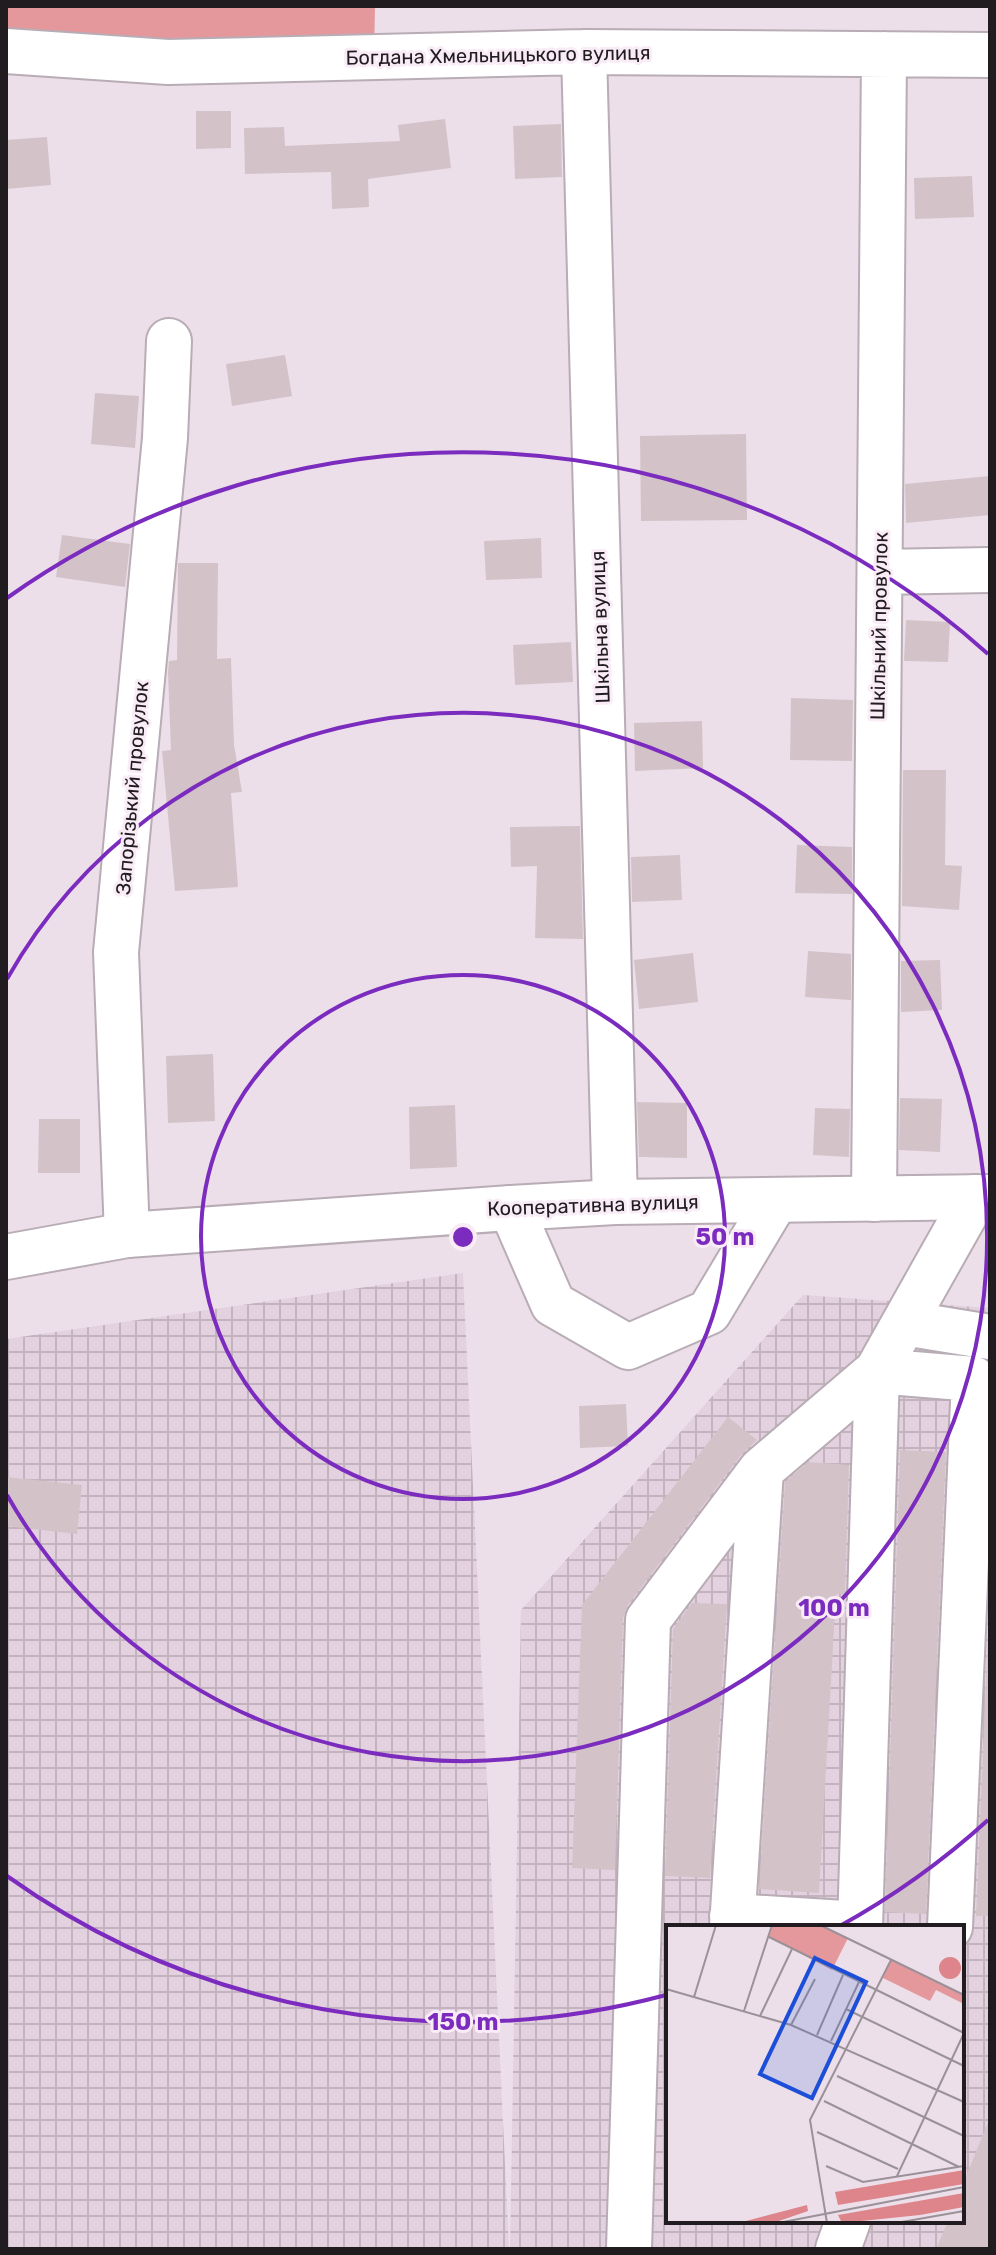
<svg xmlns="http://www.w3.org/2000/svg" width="996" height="2255" font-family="Rubik,sans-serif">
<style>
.industrial{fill:url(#industrial-grid);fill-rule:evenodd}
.green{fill:#e5989c}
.building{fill:#d3c3c8}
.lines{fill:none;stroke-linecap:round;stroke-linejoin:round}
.minor-casing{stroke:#b8acb5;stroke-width:48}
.major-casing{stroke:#b8acb5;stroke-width:48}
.minor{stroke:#fff;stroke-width:44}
.major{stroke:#fff;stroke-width:44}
.ring{fill:none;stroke:#7b2cbf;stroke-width:4}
.labels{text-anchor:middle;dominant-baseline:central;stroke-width:6;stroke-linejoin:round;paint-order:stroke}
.street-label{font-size:20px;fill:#211c20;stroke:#f9ecf6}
.inset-road{fill:none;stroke:#9b9199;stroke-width:2}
.view{fill:#1d4ed8;fill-opacity:0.15;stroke:#1d4ed8;stroke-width:4}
.inset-edge{fill:none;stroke:#211c20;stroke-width:4}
.centre{fill:#7b2cbf;stroke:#f9ecf6;stroke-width:4}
.ring-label{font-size:24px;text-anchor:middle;font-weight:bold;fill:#7b2cbf;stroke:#f9ecf6;stroke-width:6;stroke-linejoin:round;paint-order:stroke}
</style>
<defs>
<pattern id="industrial-grid" width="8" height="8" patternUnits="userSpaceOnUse" patternTransform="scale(2)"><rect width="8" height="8" fill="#e4d1df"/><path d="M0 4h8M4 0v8" fill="none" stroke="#c3b3bf"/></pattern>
</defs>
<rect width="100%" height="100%" fill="#ecdfe9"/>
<!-- industrial -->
<path class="industrial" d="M 463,1273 L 509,2249 L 6,2249 L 6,1339 Z
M 803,1295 L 990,1308 L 990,2249 L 510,2249 L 521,1610 ZM 668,1927 L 962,1927 L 962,2221 L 668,2221 Z"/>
<!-- green -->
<path class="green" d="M 6,6 L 375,6 L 374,57 L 6,51 Z"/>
<!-- building -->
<path class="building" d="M 196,111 L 231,111 L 231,148 L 196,149 Z
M 445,119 L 451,168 L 368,179 L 369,207 L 332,209 L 331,172 L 245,174 L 244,128 L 284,127 L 285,146 L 400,141 L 398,125 Z
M 561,124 L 562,177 L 515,179 L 513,126 Z
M 47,137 L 51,185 L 6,189 L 6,140 Z
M 972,176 L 974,217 L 915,219 L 914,178 Z
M 285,355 L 292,396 L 232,406 L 226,364 Z
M 95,393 L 139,396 L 135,448 L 91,444 Z
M 746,434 L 747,520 L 641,521 L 640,436 Z
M 990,476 L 990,515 L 906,523 L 905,484 Z
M 62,535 L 130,544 L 125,587 L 56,577 Z
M 541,538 L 542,578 L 486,580 L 484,541 Z
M 178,563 L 218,563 L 217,659 L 231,658 L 234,745 L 242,792 L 231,793 L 238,887 L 175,891 L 162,751 L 171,750 L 168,672 L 169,661 L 177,660 Z
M 906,620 L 950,622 L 948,662 L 904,661 Z
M 571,642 L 573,682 L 515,685 L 513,645 Z
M 791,698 L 853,700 L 852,761 L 790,760 Z
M 702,721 L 703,768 L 635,771 L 634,723 Z
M 903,770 L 946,770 L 945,865 L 962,866 L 959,910 L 902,906 Z
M 580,826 L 583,939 L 535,938 L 537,866 L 511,867 L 510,827 Z
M 797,845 L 852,847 L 852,894 L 795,893 Z
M 680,855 L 682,900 L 632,902 L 631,857 Z
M 808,951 L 851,954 L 851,1000 L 805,997 Z
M 693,953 L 698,1002 L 639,1009 L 634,960 Z
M 940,960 L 942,1010 L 901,1012 L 901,961 Z
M 213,1054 L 215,1121 L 168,1123 L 166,1056 Z
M 900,1098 L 942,1099 L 940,1152 L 899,1150 Z
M 637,1102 L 687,1103 L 687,1158 L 639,1157 Z
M 455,1105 L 457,1167 L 410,1169 L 409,1107 Z
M 815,1108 L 850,1109 L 849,1157 L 813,1155 Z
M 39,1119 L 80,1119 L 80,1173 L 38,1173 Z
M 626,1404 L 628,1446 L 580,1448 L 579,1406 Z
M 728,1417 L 757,1440 L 741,1455 L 628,1605 L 623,1618 L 615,1870 L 572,1868 L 582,1605 Z
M 900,1450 L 946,1452 L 926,1914 L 885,1912 Z
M 808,1462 L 849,1465 L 845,1594 L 836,1594 L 819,1893 L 759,1889 L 785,1482 Z
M 6,1477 L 82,1485 L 77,1534 L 6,1526 Z
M 990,1585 L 990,1916 L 976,1916 Z
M 692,1603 L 727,1604 L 710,1878 L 665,1876 L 673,1629 Z
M 989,2120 L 990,2249 L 936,2249 L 948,2221 L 962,2221 L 962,2186 Z"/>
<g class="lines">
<defs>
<path id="minor" d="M 6,51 L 168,62 L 584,52 L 990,55
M 584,52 L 615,1202
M 880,572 L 990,570
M 874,1199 L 884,54
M 511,1208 L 553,1304 L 628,1347 L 709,1312 L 776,1200
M 127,1235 L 116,952 L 165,438 L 169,341
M 904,1323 L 990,1337
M 877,1371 L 974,1379 L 950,1927
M 732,1916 L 860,1924
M 732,1927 L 761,1470
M 860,1927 L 877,1371
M 629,2249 L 648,1620 L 761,1470 L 877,1371 L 975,1197
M 838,2249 L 848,2221"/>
<path id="major" d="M 6,1257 L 127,1235 L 511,1208 L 615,1202 L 990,1197"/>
</defs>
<!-- minor casing -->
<use href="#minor" class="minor-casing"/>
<!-- major casing -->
<use href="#major" class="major-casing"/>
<!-- minor -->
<use href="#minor" class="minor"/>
<!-- major -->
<use href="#major" class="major"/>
</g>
<!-- distance rings -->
<g class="ring">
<circle cx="463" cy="1237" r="262"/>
<path d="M7 979A524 524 0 1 1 7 1495"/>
<path d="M988 1820A785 785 0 0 1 838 1927M666 1995A785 785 0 0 1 7 1876M7 598A785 785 0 0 1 988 654"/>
</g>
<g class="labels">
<!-- street labels -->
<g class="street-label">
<text transform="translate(498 55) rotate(-1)">Богдана Хмельницького вулиця</text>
<text transform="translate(879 626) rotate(-89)">Шкільний провулок</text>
<text transform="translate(600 627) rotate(-92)">Шкільна вулиця</text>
<text transform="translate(132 788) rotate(-85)">Запорізький провулок</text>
<text transform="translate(593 1205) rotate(-2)">Кооперативна вулиця</text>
</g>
</g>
<!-- overview -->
<g transform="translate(666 1925)">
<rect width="298" height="298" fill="#ecdfe9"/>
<path d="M 106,0 L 154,0 L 182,13 L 166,45 L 103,12 ZM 225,35 L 298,70 L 298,79 L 270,65 L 264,76 L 217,53 Z" fill="#e5989c"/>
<path d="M273 43a11 11 0 1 1 22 0a11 11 0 1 1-22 0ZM 298,245 L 298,259 L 172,280 L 169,267 ZM 298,268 L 298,282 L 254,290 L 176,298 L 172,290 ZM 141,280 L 142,286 L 107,298 L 72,298 Z" fill="#dd858b"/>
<path class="inset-road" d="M 154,0 L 298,70M 103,12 L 298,108M 0,64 L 125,100 L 298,177M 28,72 L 50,0M 180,84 L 298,141M 78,86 L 106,0M 94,91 L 126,24M 125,100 L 149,54M 151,110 L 177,50M 165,116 L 193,57M 171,151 L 298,211M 158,176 L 293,242M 151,207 L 232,244M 160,241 L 197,257 L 298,241M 231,251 L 298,108M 112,298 L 298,262M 161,298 L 144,195 L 225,35M 230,298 L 298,286"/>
<path class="view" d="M 149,33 L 200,57 L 146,173 L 94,149 Z"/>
<rect width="298" height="298" class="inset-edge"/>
</g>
<circle cx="463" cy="1237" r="12" class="centre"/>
<g class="ring-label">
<text x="725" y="1245">50 m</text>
<text x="834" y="1616">100 m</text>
<text x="463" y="2030">150 m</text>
</g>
<!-- border -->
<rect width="996" height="2255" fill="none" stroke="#211c20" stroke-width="16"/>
</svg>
